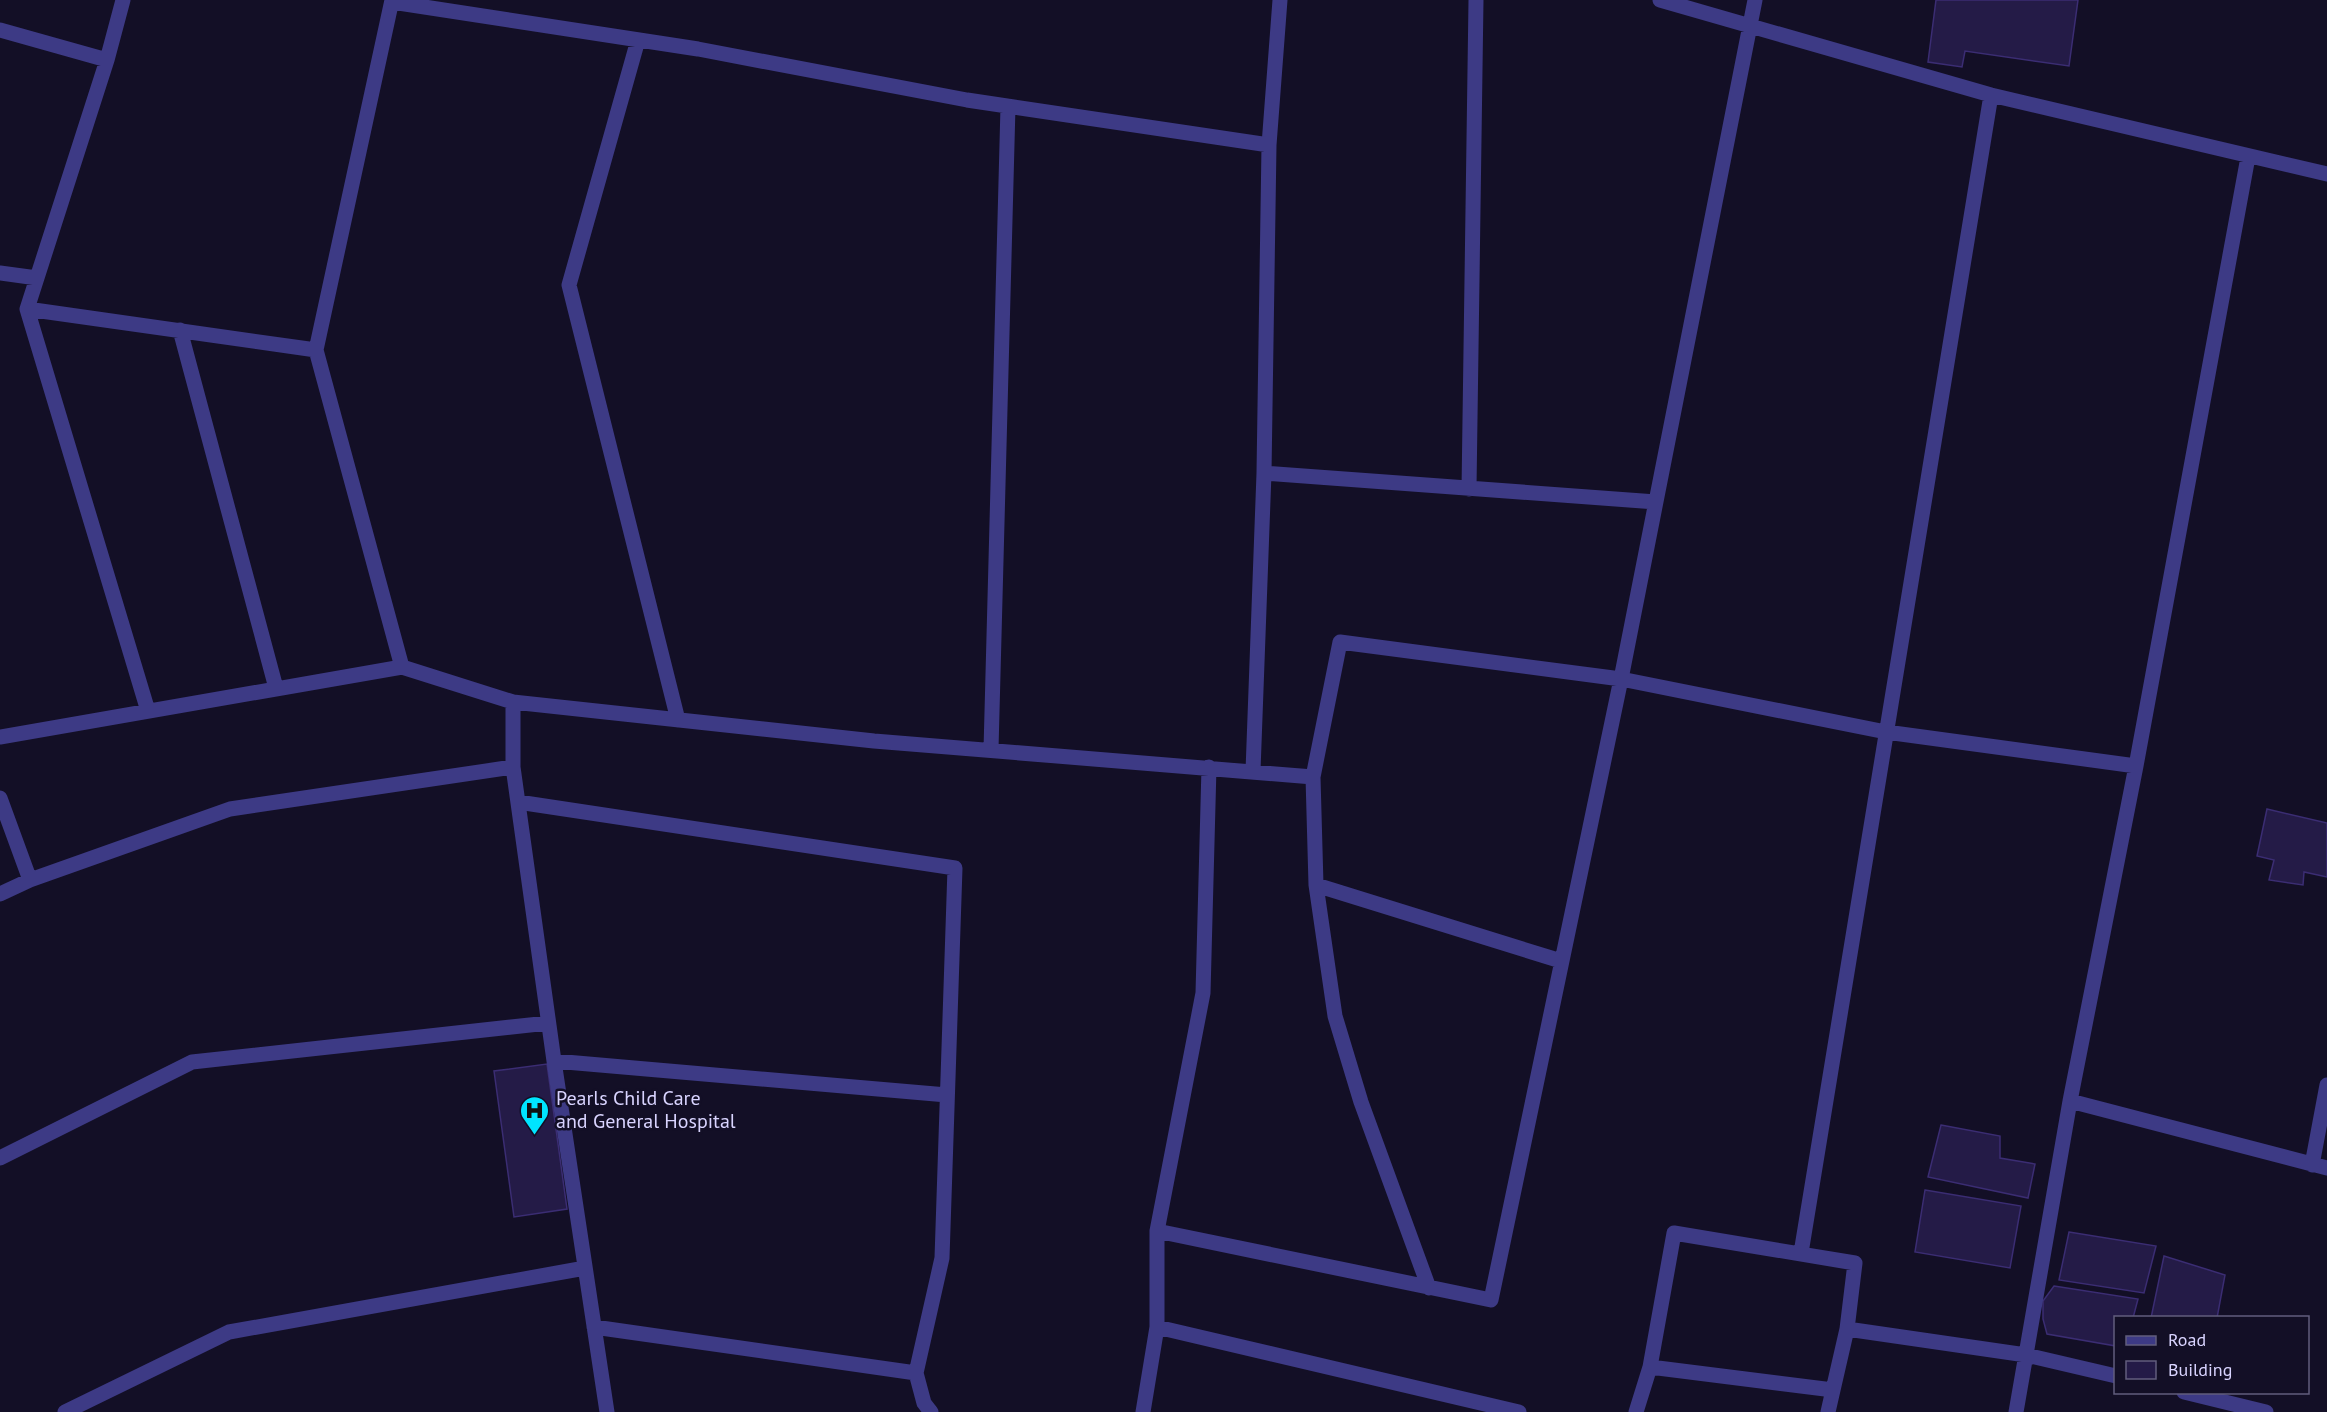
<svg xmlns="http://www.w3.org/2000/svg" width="2327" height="1412" font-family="'PT Sans',sans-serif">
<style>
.building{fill:#241b47;stroke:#3b2d73;stroke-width:1.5}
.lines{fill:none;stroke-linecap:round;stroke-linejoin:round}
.street{stroke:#3d3a85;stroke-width:15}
.labels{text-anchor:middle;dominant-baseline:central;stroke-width:5;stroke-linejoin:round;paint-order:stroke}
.poi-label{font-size:20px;fill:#d9d4ff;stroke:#130f26;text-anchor:start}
</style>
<rect width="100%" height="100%" fill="#130f26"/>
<!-- building -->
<path class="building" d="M 1936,0 L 2078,0 L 2069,66 L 1965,51 L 1962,67 L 1928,62 Z
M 2267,809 L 2327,823 L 2327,877 L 2304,872 L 2303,885 L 2269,880 L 2274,860 L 2257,856 Z
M 547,1064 L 567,1209 L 514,1217 L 494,1071 Z
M 1941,1125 L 2000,1136 L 2000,1158 L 2035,1164 L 2028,1198 L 1928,1177 Z
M 1925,1190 L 2021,1206 L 2010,1268 L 1915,1252 Z
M 2069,1232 L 2156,1246 L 2144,1293 L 2059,1280 Z
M 2164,1256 L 2225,1275 L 2217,1318 L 2151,1318 Z
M 2054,1286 L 2138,1299 L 2133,1318 L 2116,1318 L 2116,1346 L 2047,1334 L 2043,1319 L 2043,1301 Z"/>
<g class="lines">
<!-- street -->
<path class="street" d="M 392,0 L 316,350 L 402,667
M 1660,0 L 1991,95 L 2327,174
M 392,2 L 698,49 L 967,100 L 1269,145
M 0,30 L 107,60 L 123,0
M 638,40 L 569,285 L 678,720
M 107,60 L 27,309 L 316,350
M 0,273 L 37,278
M 27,309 L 148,711
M 180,330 L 276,688
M 1264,473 L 1656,502
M 1469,489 L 1476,0
M 0,737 L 402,667 L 513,702 L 874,741 L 1313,777 L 1340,642 L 1621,679 L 1886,732 L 2136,766
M 991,750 L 1008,106
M 513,767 L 554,1061 L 607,1412
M 1209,767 L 1203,993 L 1157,1231 L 1491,1300 L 1621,679 L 1755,0
M 1253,771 L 1264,473 L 1269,145 L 1280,0
M 1313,777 L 1316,885 L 1335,1016 L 1361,1102 L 1429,1288
M 0,798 L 30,880
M 518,802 L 955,868 L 942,1258 L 916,1373 L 594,1327
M 1316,885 L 1561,961
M 0,894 L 30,880 L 230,809 L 513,767 L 513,702
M 554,1061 L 947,1095
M 2070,1101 L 2327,1168
M 0,1158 L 192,1062 L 548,1023
M 2312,1165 L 2327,1085
M 1801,1253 L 1991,95
M 1157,1327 L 1519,1412
M 1650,1367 L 1674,1233 L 1855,1263 L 1847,1329
M 916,1373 L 924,1403 L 931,1412
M 2184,1392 L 2266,1412
M 65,1412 L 229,1332 L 585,1268
M 1143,1412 L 1157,1327 L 1157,1231
M 1636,1412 L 1650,1367 L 1833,1390 L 1847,1329 L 2026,1355 L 2116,1376
M 1828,1412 L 1833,1390
M 2016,1412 L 2070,1101 L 2136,766 L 2248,157"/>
</g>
<!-- icons -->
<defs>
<symbol id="hospital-pin" viewBox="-11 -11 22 30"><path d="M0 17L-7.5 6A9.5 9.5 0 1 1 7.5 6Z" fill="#00e5ff" stroke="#130f26"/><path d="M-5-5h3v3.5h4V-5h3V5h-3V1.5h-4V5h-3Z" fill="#111"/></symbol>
</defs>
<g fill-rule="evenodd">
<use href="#hospital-pin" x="518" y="1094" width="33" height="45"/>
</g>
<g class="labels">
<!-- poi labels -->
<g class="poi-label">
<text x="556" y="1098">Pearls Child Care<tspan x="556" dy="23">and General Hospital</tspan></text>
</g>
</g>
<!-- legend -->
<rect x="2114" y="1316" width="195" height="78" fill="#130f26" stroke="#625e7d" stroke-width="1.5"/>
<rect x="2126" y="1336" width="30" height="9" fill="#3d3a85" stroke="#625e7d" stroke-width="1.5"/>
<text x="2168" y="1346" font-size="18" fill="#d9d4ff">Road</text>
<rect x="2126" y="1361" width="30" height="18" fill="#241b47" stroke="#625e7d" stroke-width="1.5"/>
<text x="2168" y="1376" font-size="18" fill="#d9d4ff">Building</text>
</svg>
